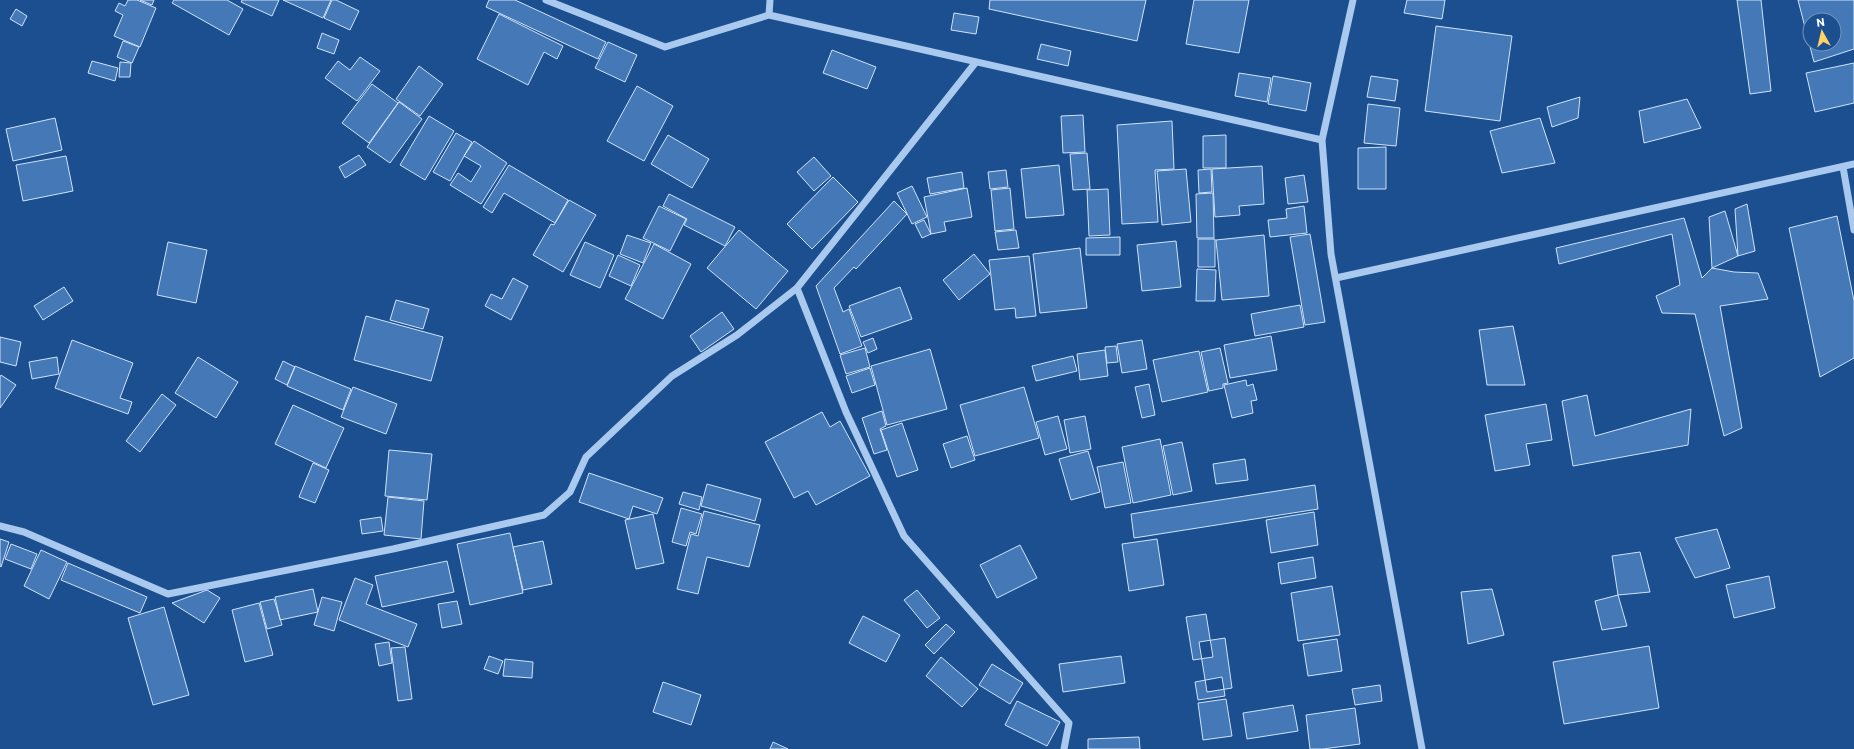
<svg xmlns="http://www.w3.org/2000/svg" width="1854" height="749" font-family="Commissioner,sans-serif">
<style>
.building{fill:#4478b7;stroke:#cfe3fa;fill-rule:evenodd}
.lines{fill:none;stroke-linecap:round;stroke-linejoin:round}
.minor{stroke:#a9c9ee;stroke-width:7}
</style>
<rect width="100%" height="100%" fill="#1b4f8f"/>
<!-- building -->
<path class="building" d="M 128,0 L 137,0 L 156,8 L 140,47 L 114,36 L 123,15 L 115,11 L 119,3 L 125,6 Z
M 140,0 L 154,0 L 152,5 Z
M 174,0 L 227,0 L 243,9 L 229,35 L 172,3 Z
M 242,0 L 279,0 L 272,16 L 241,2 Z
M 283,0 L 331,0 L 323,18 Z
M 332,0 L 336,0 L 359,11 L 350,30 L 324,18 Z
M 489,0 L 515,0 L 606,42 L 598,59 L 486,7 Z
M 990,0 L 1146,0 L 1137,41 L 989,9 Z
M 1194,0 L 1249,0 L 1239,53 L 1186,44 Z
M 1407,0 L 1445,0 L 1442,19 L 1404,13 Z
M 1737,0 L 1761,0 L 1771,91 L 1750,94 Z
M 1798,0 L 1854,0 L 1854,49 L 1814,62 ZM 1810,20 L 1834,20 L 1834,44 L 1810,44 Z
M 16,9 L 27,16 L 22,26 L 10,19 Z
M 954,13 L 979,17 L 976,34 L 951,30 Z
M 499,14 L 563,46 L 557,59 L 544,52 L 528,85 L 477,59 Z
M 1436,26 L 1512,36 L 1500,121 L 1425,111 Z
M 322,33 L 339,40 L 334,54 L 317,48 Z
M 123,41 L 139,47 L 132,63 L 117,57 Z
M 608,42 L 637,55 L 625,82 L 595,68 Z
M 1041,44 L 1071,51 L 1068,66 L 1037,59 Z
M 832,50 L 876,67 L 867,89 L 823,73 Z
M 360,57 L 380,71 L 357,101 L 325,78 L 338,61 L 350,70 Z
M 92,61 L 118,68 L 115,81 L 88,73 Z
M 120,62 L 131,63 L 130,77 L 119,77 Z
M 1854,63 L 1854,103 L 1815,112 L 1806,73 Z
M 419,66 L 443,84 L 420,116 L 396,99 Z
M 1239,73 L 1271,78 L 1267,102 L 1235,96 Z
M 1273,76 L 1311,83 L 1306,111 L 1268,104 Z
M 1371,76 L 1398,80 L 1395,101 L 1367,97 Z
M 372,84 L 398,103 L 369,143 L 342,123 Z
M 637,86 L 673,106 L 644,161 L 607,141 Z
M 1580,97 L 1578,118 L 1552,127 L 1547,107 Z
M 1687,99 L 1701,128 L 1644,143 L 1639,111 Z
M 399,102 L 422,119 L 390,163 L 367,147 Z
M 1368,104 L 1400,108 L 1396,146 L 1364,143 Z
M 1083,115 L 1085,152 L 1063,153 L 1061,116 Z
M 429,116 L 454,131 L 425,180 L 400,165 Z
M 55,118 L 62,150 L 13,161 L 6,129 Z
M 1540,118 L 1555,163 L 1502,173 L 1490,131 Z
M 1172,121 L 1174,169 L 1155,170 L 1158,222 L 1122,224 L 1117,125 Z
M 456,133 L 472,142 L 450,181 L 433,172 Z
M 668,135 L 709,159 L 692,188 L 651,164 Z
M 1226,135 L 1226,168 L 1203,168 L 1203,136 Z
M 474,141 L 507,163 L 481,204 L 450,185 L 458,173 L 471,182 L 481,166 L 464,156 Z
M 1386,147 L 1386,189 L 1358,189 L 1358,148 Z
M 1087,153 L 1090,189 L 1073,190 L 1070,154 Z
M 359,155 L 366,165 L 345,178 L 339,167 Z
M 66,156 L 73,191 L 23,201 L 16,165 Z
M 814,157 L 831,176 L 814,191 L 797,172 Z
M 509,165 L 568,200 L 555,223 L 504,193 L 492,213 L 483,207 Z
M 1059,165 L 1064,215 L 1026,218 L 1021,169 Z
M 1262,166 L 1264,204 L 1239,206 L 1240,215 L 1215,217 L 1212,169 Z
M 1186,169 L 1191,222 L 1162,225 L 1157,171 Z
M 1211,169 L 1212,192 L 1199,193 L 1198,170 Z
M 1006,170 L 1008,187 L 990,189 L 988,172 Z
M 962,172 L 964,188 L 930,194 L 927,178 Z
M 1304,175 L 1308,202 L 1288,204 L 1285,178 Z
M 833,177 L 858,202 L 812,249 L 787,224 Z
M 912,186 L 927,217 L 912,224 L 897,193 Z
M 967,188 L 972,217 L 944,222 L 946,231 L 931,234 L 924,197 Z
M 1010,188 L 1014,229 L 995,231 L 991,190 Z
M 1108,189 L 1110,235 L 1089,236 L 1087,190 Z
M 1213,193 L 1214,238 L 1197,238 L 1196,194 Z
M 669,194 L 735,227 L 725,246 L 684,225 L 687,219 L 663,206 Z
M 569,200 L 596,215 L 563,272 L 533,255 L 551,224 L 554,225 Z
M 894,201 L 907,214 L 856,269 L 854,267 L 834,288 L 843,312 L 849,309 L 862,346 L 840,354 L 816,286 Z
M 1747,204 L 1755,251 L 1738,256 L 1735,209 Z
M 659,206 L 686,219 L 670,251 L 643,238 Z
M 1304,206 L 1307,233 L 1270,237 L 1268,220 L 1287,218 L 1286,209 Z
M 1725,211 L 1738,256 L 1712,268 L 1709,217 Z
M 1837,216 L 1854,301 L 1854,358 L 1820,377 L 1789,228 Z
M 1684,218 L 1702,278 L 1712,268 L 1734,272 L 1758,273 L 1768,299 L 1720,306 L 1742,428 L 1724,436 L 1695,314 L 1662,313 L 1656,296 L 1680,285 L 1672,234 L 1559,264 L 1556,248 Z
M 924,220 L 931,234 L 922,238 L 915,224 Z
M 739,230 L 788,271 L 756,309 L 707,268 Z
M 1016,230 L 1019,248 L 998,250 L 995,232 Z
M 1310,234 L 1325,322 L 1305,325 L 1290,237 Z
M 627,235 L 651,243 L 643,263 L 620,254 Z
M 1264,235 L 1269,296 L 1222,300 L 1216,240 Z
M 1120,237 L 1120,255 L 1086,255 L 1086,238 Z
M 1198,239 L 1215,239 L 1215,267 L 1198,267 Z
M 1176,241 L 1181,287 L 1142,291 L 1137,245 Z
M 168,242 L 207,250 L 196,303 L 157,295 Z
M 585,242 L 614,255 L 600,288 L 570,275 Z
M 654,244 L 691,264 L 663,319 L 625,299 Z
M 1080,248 L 1087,308 L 1040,313 L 1033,254 Z
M 974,254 L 990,274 L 959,300 L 943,280 Z
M 618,255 L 640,265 L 631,286 L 609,276 Z
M 1029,256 L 1036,316 L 1016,318 L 1015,308 L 995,310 L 989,260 Z
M 1197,269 L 1216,270 L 1215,301 L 1196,301 Z
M 513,278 L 528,286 L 511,320 L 485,306 L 491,294 L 502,299 Z
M 64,287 L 73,301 L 43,320 L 34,306 Z
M 900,287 L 912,319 L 861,337 L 849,306 Z
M 396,300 L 429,309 L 423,329 L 390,320 Z
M 1300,305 L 1304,327 L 1255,336 L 1251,314 Z
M 722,312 L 734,329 L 701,352 L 690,336 Z
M 366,316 L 443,337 L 431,381 L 354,360 Z
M 1513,326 L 1525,385 L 1487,385 L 1479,330 Z
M 1271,336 L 1277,370 L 1230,378 L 1224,345 Z
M 0,337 L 21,342 L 16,366 L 0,362 Z
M 873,338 L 877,349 L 868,353 L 863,342 Z
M 72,340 L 133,363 L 120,398 L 132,402 L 128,414 L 55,388 Z
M 1142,340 L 1147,369 L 1122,373 L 1117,344 Z
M 1116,346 L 1118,362 L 1107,363 L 1105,347 Z
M 865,348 L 870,367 L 846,374 L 840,355 Z
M 1220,348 L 1228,383 L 1223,384 L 1223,388 L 1209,391 L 1201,352 Z
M 930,349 L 947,409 L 887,425 L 871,366 Z
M 1105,350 L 1108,376 L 1080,380 L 1077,354 Z
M 1199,351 L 1208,392 L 1162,402 L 1153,360 Z
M 1073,356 L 1077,371 L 1036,381 L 1032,366 Z
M 57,357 L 59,374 L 32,379 L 29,362 Z
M 198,357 L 238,382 L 216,418 L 175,393 Z
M 283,361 L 295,367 L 287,385 L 275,379 Z
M 295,366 L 351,389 L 343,410 L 287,386 Z
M 870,368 L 875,385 L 852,393 L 846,376 Z
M 1,375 L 16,385 L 0,408 L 0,377 Z
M 1246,380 L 1247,386 L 1253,384 L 1257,400 L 1251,401 L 1253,413 L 1232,418 L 1224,385 Z
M 1149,384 L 1155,415 L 1142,418 L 1135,387 Z
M 353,387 L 397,404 L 386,434 L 341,417 Z
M 1024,387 L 1039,438 L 975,456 L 960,405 Z
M 162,394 L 176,405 L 140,452 L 126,441 Z
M 1587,395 L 1595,436 L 1691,409 L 1688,445 L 1573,466 L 1562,401 Z
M 1546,404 L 1552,440 L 1526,444 L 1530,465 L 1495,471 L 1485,415 Z
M 293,405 L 344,428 L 326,468 L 275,444 Z
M 882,411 L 886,426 L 880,429 L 887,450 L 874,454 L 862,418 Z
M 822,412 L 830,427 L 840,421 L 870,476 L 816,505 L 808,491 L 794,498 L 765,442 Z
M 1058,416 L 1067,449 L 1045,455 L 1036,422 Z
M 1085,416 L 1091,449 L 1070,453 L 1064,420 Z
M 902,423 L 918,470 L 897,477 L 881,430 Z
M 967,436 L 975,460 L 951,468 L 943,444 Z
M 1160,439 L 1171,495 L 1133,503 L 1122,447 Z
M 1182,442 L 1192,491 L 1173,495 L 1163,446 Z
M 389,450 L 432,454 L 427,500 L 385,496 Z
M 1088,451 L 1100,492 L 1071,500 L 1059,459 Z
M 1245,459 L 1248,480 L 1216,484 L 1213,464 Z
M 1123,462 L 1131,503 L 1105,508 L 1097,467 Z
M 313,463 L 329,470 L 315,503 L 299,497 Z
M 589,473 L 663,498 L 657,514 L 633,506 L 629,519 L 579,502 Z
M 707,484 L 761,499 L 755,521 L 701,506 Z
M 1315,485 L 1318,509 L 1134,538 L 1131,514 Z
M 683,492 L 702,497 L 699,510 L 679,504 Z
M 388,497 L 424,501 L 421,539 L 384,535 Z
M 681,508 L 702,514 L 696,534 L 690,532 L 686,546 L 672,542 Z
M 704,511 L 760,525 L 749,567 L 707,557 L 698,594 L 677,589 L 691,534 L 698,536 Z
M 1314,512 L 1318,545 L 1271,553 L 1266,520 Z
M 653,514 L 664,563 L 636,569 L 625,520 Z
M 381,517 L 383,531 L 362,534 L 360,520 Z
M 1717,529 L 1730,568 L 1695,578 L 1675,538 Z
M 510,533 L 523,593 L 470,605 L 457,544 Z
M 0,539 L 9,542 L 1,567 L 0,566 Z
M 1157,539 L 1164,585 L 1129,591 L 1122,544 Z
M 543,541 L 552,584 L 523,590 L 513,547 Z
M 11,544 L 37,554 L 31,569 L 5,559 Z
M 1020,545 L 1037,578 L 997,598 L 980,565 Z
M 41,550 L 67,562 L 49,599 L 24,586 Z
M 1640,552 L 1650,592 L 1618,595 L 1612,556 Z
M 1313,557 L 1316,578 L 1281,584 L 1278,563 Z
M 447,561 L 454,592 L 382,607 L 375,576 Z
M 68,563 L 147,597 L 140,613 L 61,580 Z
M 1769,576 L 1775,608 L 1734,618 L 1726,585 Z
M 355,578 L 373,585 L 366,604 L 417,624 L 408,647 L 339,620 Z
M 1332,586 L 1340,635 L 1298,641 L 1291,593 Z
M 313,589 L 318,612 L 280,620 L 275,597 Z
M 1492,589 L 1504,635 L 1468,644 L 1461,592 Z
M 207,590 L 220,598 L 204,623 L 172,603 Z
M 917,590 L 940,618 L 927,628 L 904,600 Z
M 1618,595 L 1627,626 L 1602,630 L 1595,601 Z
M 322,597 L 342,602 L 334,631 L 314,625 Z
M 274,599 L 282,625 L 267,629 L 260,602 Z
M 457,601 L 462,624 L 442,628 L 438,604 Z
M 259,603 L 273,655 L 245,662 L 232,610 Z
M 164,607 L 189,695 L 153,705 L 128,618 Z
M 1206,614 L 1213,657 L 1193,660 L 1186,617 Z
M 863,616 L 900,635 L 886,662 L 849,643 Z
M 946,624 L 955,632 L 934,654 L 925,645 Z
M 1225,638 L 1232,688 L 1207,692 L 1199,642 Z
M 1337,639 L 1342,671 L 1308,676 L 1303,644 Z
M 389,642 L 392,663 L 379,666 L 375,644 Z
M 1649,646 L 1659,708 L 1564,724 L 1553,662 Z
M 405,647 L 412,699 L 398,701 L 391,648 Z
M 489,656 L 503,661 L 498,674 L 484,669 Z
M 1121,656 L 1125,683 L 1063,692 L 1059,664 Z
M 941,657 L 978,689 L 962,707 L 926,676 Z
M 505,659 L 533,662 L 532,678 L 503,676 Z
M 992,664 L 1023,683 L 1010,704 L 979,685 Z
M 1222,677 L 1225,696 L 1198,700 L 1195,682 Z
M 663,682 L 701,695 L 691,725 L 653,712 Z
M 1380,685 L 1382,701 L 1355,705 L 1352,689 Z
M 1226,699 L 1232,736 L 1203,740 L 1198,703 Z
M 1017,701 L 1060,722 L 1047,746 L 1005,725 Z
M 1293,705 L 1298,731 L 1247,739 L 1243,713 Z
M 1355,708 L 1360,744 L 1323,749 L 1310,749 L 1306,715 Z
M 1139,737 L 1140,749 L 1088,749 L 1088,739 Z
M 773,742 L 788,749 L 770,749 Z"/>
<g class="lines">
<!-- minor -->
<path class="minor" d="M 546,0 L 665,47 L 769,15 L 1322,140
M 1353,0 L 1322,140 L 1331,254 L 1422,749
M 769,15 L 770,0
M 1843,167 L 1854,230
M 1336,278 L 1854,164
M 797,288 L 846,412 L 904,536 L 1069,723 L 1064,749
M 0,526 L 24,532 L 168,594 L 393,549 L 544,515 L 570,492 L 586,457 L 672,376 L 737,335 L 797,288 L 976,62"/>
</g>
<!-- north arrow -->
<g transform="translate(1822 32) rotate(352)"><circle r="19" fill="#1b4f8f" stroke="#7695bc"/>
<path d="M0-3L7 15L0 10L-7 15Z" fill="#ffd166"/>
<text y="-6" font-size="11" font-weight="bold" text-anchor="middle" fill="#ffffff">N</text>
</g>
</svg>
